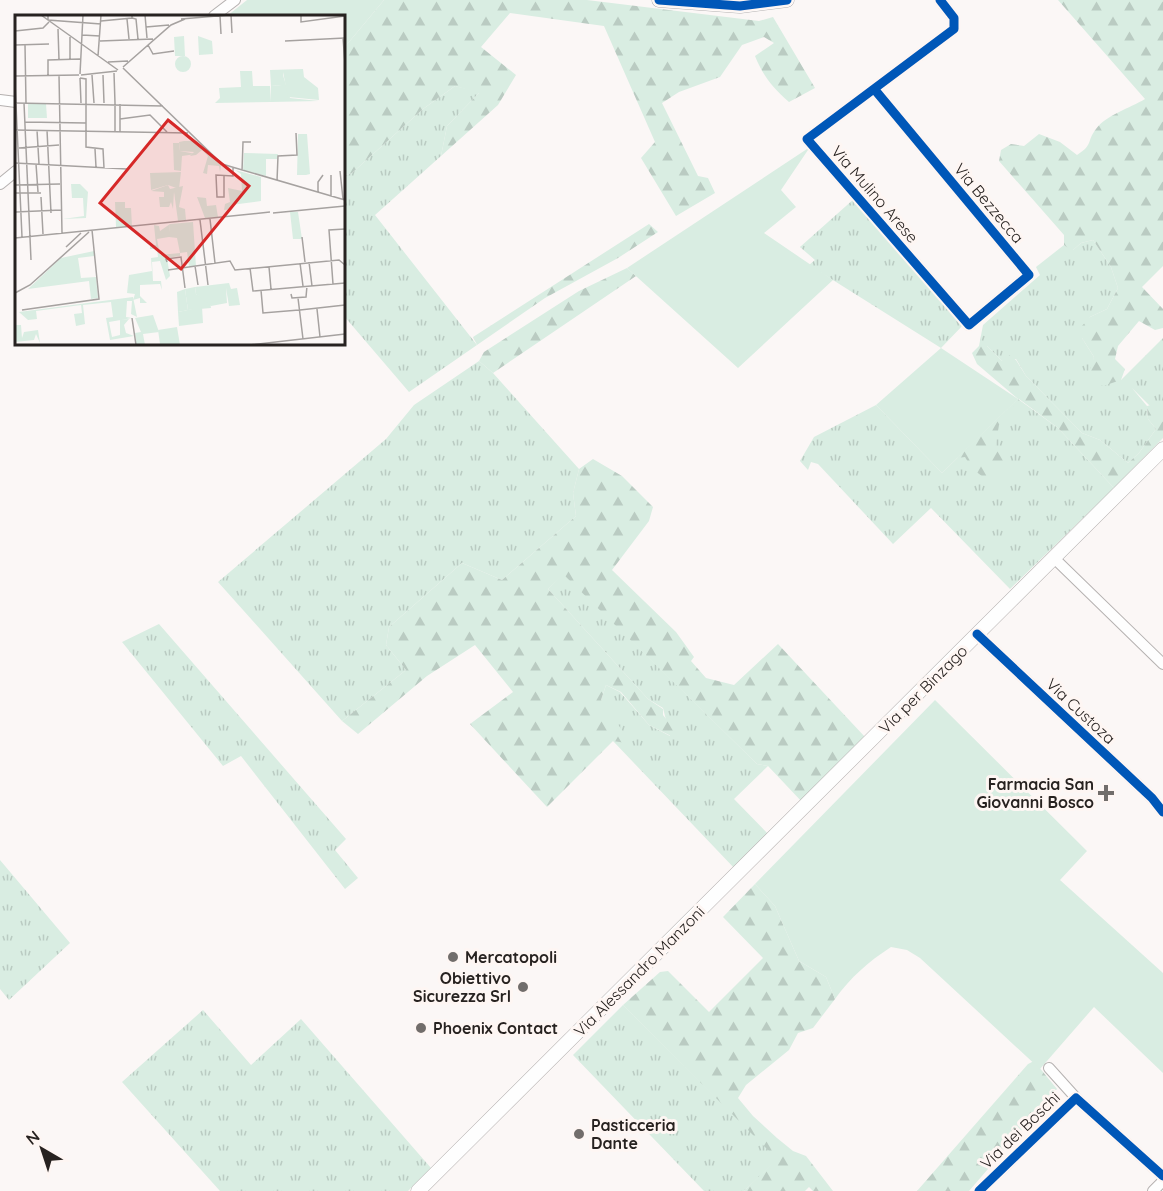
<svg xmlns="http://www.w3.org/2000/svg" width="1163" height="1191" font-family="Quicksand,sans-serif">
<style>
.grass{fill:url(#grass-tufts)}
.forest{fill:url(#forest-firs)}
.green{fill:#d9ede2}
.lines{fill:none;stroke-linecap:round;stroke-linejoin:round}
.street-casing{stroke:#b5b1b0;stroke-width:12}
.secondary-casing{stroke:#b5b1b0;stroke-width:15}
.street{stroke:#fefefe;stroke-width:10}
.secondary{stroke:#fefefe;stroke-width:14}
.cycleway-casing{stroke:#fef6f3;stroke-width:13}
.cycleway{stroke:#0057b8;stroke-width:9}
.poi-dot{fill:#716d6b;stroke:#fef6f3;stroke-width:2}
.labels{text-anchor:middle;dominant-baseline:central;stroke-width:6;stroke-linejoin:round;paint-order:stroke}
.street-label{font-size:16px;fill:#272220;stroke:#fef6f3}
.poi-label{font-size:16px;font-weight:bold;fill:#272220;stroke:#fef6f3;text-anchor:start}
.inset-road{fill:none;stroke:#a6a2a0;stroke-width:1.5}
.view{fill:#d62828;fill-opacity:0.15;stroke:#d62828;stroke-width:3}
.inset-edge{fill:none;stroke:#272220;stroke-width:3}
</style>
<defs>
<pattern id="grass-tufts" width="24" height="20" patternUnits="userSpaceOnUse" patternTransform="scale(1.5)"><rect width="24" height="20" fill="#d9ede2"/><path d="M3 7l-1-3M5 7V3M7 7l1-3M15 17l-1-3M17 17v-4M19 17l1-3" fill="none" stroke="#bacbc2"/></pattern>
<pattern id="forest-firs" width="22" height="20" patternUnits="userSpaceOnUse" patternTransform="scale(1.5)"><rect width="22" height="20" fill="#d9ede2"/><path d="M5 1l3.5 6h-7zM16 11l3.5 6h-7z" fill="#bacbc2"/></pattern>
</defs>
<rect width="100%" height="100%" fill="#fbf7f6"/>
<!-- grass -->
<path class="grass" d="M 455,86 L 480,92 L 447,126 L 441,156 L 375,215 L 477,345 L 409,392 L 344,316 L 344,176 L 352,173 L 423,109 Z
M 855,198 L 966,322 L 941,348 L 809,265 L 815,260 L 800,247 Z
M 1093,240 L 1111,267 L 1118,288 L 1107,309 L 1090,317 L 1082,338 L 1094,357 L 1093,363 L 1121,380 L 1163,338 L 1163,419 L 1132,388 L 1147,406 L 1148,419 L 1156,429 L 1139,453 L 1128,463 L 1100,440 L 1082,433 L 1026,376 L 1016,359 L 1002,361 L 987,346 L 979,346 L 983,325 L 1040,275 L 1036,267 L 1064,245 L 1073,250 L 1081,243 Z
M 479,361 L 493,373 L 579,469 L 573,493 L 576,516 L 502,580 L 462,563 L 389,627 L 386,645 L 406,670 L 342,721 L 218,582 L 386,439 L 414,405 Z
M 1018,399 L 1058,428 L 1114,488 L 1010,589 L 931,508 L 893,544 L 818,464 L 811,462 L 808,470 L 800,461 L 814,437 L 876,405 L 942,473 Z
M 563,573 L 757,764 L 768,766 L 734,799 L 770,836 L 736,870 L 613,741 L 601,700 L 606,685 L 620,692 L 649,725 L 670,736 L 663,708 L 648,699 L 548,589 Z
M 159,624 L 346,839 L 335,850 L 358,878 L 345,889 L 241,756 L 223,766 L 122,642 Z
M 0,860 L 70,943 L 9,1000 L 0,989 Z
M 623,1005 L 778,1159 L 744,1191 L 704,1191 L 573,1055 Z
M 203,1010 L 251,1065 L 301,1019 L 431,1168 L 408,1191 L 220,1191 L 122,1082 Z"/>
<!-- forest -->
<path class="forest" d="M 384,0 L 587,0 L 759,21 L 773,17 L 815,88 L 789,102 C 773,88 763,76 755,56 L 774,43 L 764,37 L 742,45 L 720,77 L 679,92 L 662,103 L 698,176 L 708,178 L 715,193 L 676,216 L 641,158 L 655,142 L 604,26 L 510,13 L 481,47 L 516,75 L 498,105 L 441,156 L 447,126 L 479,93 L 455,86 L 423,109 L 352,173 L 344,176 L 344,48 Z
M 1058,0 L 1163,0 L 1163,266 L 1142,287 L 1163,309 L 1163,328 L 1155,330 L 1139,321 L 1118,346 L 1115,359 L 1125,369 L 1121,380 L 1103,386 L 1087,378 L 1094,357 L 1082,338 L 1081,327 L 1090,317 L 1107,309 L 1118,288 L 1111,267 L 1093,240 L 1081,243 L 1072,251 L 1064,245 L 1064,235 L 999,161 L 1001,150 L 1011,144 L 1024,146 L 1039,134 L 1060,142 L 1077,155 C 1094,144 1086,142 1096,129 C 1106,115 1130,108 1145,99 Z
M 649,224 L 658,232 L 618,258 L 545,298 L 477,345 L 473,337 Z
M 627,268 L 636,276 L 493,373 L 479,361 L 484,352 L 579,291 Z
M 979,346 L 987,346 L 1002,361 L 1009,355 L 1016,360 L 1026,376 L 1082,433 L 1100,440 L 1128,463 L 1139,453 L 1156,429 L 1148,419 L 1147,406 L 1159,403 L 1163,407 L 1163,438 L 1114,488 L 1058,428 L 1019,399 L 999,425 L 995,448 L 1005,456 L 1010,467 L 1006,477 C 989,486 974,473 965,457 L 957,458 L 1018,399 L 977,364 L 972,353 Z
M 593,459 L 622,476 L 653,507 L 649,521 L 612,570 L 676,632 L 694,657 L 691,661 L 706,678 L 734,685 L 778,644 L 865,737 L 803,803 L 768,766 L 757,764 L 563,574 L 548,589 L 648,699 L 663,709 L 663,715 L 674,729 L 671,736 L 649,725 L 621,692 L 606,685 L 601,700 L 626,736 L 626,743 L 613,741 L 547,807 L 470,724 L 513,692 L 475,645 L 427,676 L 358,734 L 342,721 L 406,670 L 386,645 L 389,627 L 462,563 L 502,580 L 576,516 L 573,493 L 579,469 Z
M 755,884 L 775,906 L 799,961 L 826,977 L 835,999 L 813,1028 L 798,1033 L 789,1050 L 746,1085 L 738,1098 L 753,1116 L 777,1138 L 793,1151 L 806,1156 L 833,1191 L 813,1191 L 809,1187 L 805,1191 L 744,1191 L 777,1159 L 623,1005 L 660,972 L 668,971 L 709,1012 L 763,958 L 723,917 Z
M 1034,1061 L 1057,1089 L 969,1191 L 917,1191 L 1028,1064 Z"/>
<!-- green -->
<path class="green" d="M 247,0 L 384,0 L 344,48 L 344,16 L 227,16 Z
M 810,147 L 781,190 L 796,207 L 764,233 L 833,280 L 738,368 L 627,268 Z
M 941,348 L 1018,399 L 942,473 L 876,405 Z
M 935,700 L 1087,851 L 1060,880 L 1163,973 L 1163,1073 L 1094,1007 L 1040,1069 L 920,958 L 907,950 L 891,947 C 868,962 851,977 835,999 L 826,977 L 799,961 L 775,906 L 755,884 Z"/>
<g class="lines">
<defs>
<path id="street" d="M 214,16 L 235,0
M 875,90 L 1029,275 L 969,325 L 807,139 L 954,29 L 954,18 L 940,0
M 0,100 L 16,102
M 0,184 L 16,171
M 1054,558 L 1163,664
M 977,634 L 1152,798 L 1163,812
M 1049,1068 L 1076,1098
M 979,1191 L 1076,1098 L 1163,1176
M 1153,1191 L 1163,1181"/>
<path id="secondary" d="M 659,0 L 740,6 L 787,0
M 418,1191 L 1163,449"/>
</defs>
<!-- street casing -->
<use href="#street" class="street-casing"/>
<!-- secondary casing -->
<use href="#secondary" class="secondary-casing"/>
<!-- street -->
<use href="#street" class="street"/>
<!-- secondary -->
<use href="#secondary" class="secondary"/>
<defs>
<path id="cycleway" d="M 659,0 L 740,6 L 787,0
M 875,90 L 1029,275 L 969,325 L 807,139 L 954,29 L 954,18 L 940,0
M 977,634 L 1152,798 L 1163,812
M 979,1191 L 1076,1098 L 1163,1176"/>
</defs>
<!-- cycleway casing -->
<use href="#cycleway" class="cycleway-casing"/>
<!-- cycleway -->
<use href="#cycleway" class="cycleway"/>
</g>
<!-- markers -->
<g class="poi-dot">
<path d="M1103 784h6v6h6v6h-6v6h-6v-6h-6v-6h6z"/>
<circle cx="453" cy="957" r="6"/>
<circle cx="523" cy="987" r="6"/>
<circle cx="421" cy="1028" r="6"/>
<circle cx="579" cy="1134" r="6"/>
</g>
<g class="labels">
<!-- street labels -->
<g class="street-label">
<text transform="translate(875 194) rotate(49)">Via Mulino Arese</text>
<text transform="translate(989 203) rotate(50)">Via Bezzecca</text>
<text transform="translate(923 689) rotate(-45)">Via per Binzago</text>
<text transform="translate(1081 711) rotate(43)">Via Custoza</text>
<text transform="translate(639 971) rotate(-45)">Via Alessandro Manzoni</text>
<text transform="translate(1020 1130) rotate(-44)">Via dei Boschi</text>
</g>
<!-- poi labels -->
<g class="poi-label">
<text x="1094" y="784" text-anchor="end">Farmacia San<tspan x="1094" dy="18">Giovanni Bosco</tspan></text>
<text x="465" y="957">Mercatopoli</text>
<text x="511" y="978" text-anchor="end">Obiettivo<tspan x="511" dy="18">Sicurezza Srl</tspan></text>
<text x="433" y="1028">Phoenix Contact</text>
<text x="591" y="1125">Pasticceria<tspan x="591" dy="18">Dante</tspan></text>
</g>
</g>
<!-- overview -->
<g transform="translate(15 15)">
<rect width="330" height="330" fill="#fbf7f6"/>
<path d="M 183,21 L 197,26 L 198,39 L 184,40 ZM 225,56 L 237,56 L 238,71 L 255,71 L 256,87 L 200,88 L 205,83 L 204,73 L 226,72 ZM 13,89 L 31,89 L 32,103 L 13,103 ZM 158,128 L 164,128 L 165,136 L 181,139 L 167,141 L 166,156 L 159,155 ZM 229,138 L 263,139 L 262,144 L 251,144 L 251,161 L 228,155 ZM 166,157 L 164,174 L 153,170 L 136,175 L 135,158 ZM 182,182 L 191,183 L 192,191 L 201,190 L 203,202 L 190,203 ZM 100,187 L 110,187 L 110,193 L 116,193 L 117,211 L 101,212 ZM 79,236 L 79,241 L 63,243 L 66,263 L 81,262 L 83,283 L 76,284 L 74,266 L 13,274 L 46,243 ZM 180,272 L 181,279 L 195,287 L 196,293 L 173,295 L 170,274 ZM 118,282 L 122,302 L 116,299 L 117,286 L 112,286 L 111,302 L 117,303 L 94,307 L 97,322 L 105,320 L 105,305 L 114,304 L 109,310 L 111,318 L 119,321 L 95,325 L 91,303 L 98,302 L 96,287 L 68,290 L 70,309 L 61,311 L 59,299 L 67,298 L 66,290 L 21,296 L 22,304 L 13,305 L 4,297 ZM 138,300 L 144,317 L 128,319 L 130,330 L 121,330 L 120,318 L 126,317 L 120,303 ZM 0,310 L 6,310 L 7,323 L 9,317 L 23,315 L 25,328 L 21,319 L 19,325 L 0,327 Z" fill="#d9ede2"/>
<path d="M 169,21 L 170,41 L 160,41 L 159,22 ZM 267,57 L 275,83 L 304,86 L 256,87 L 256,71 L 267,70 ZM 169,126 L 182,126 L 206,150 L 205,157 L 204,151 L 193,150 L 192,159 L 188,158 L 193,141 L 187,135 L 181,140 L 175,141 L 179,137 L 165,136 L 164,127 ZM 220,155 L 246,162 L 246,186 L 216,190 L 216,194 L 209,195 L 210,189 L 215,187 L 213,173 L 227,176 L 226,159 ZM 56,169 L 65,169 L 73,177 L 71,203 L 48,204 L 69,201 L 68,183 L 57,183 ZM 153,170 L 155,174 L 168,171 L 164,192 L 170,194 L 171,205 L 163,206 L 159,177 L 158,194 L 156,187 L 154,192 L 145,192 L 144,182 L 149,182 L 149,177 L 136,176 ZM 155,209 L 154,222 L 142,224 L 145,240 L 165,238 L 165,241 L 152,243 L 155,261 L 151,265 L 145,246 L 137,247 L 138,266 L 146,266 L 147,275 L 145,269 L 125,270 L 125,281 L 132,288 L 125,288 L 125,283 L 118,285 L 120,279 L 112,278 L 114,260 L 137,256 L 136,243 L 143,242 L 142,234 L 135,234 L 135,230 L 141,230 L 139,210 L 144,211 L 145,216 ZM 187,292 L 188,308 L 164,311 L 163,297 ZM 162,312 L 165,330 L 145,329 L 143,315 Z" fill="#d9ede2"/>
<path d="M160 49a8 8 0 1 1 16 0a8 8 0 1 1-16 0ZM 288,54 L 289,62 L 303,73 L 304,85 L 273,82 L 268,57 L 268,70 L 256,71 L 255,55 ZM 283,119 L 292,119 L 295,159 L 291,160 L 282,160 ZM 275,197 L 283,197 L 287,224 L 278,224 ZM 178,207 L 181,251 L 174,252 L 172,237 L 165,238 L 162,223 L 154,222 L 154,217 L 155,209 ZM 214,268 L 216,274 L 222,273 L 225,290 L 214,291 L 211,273 L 212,288 L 196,291 L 181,279 L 180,272 ZM 170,274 L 173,295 L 163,297 L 162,277 Z" fill="#d9ede2"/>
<path class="inset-road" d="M 26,0 L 103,55M 33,0 L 33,5 L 86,9M 130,0 L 132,23M 216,0 L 217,18M 286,0 L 286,7 L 330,1M 205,1 L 206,19M 117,3 L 121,4 L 123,24M 112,4 L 114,24M 166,4 L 214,0M 86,6 L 117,3 L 117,0M 131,12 L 154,10M 43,14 L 44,45M 0,16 L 28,13 L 34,7M 67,20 L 85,21M 55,22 L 55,44M 328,23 L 330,48M 85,26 L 138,24M 270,26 L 330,23M 0,30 L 34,29M 10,30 L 11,88M 133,30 L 138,39 L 159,36M 83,41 L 86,0M 93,47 L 113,46M 108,52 L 156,10 L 170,4M 108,53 L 207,149 L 330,185M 99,58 L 100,88M 65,59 L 68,0M 33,60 L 33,45 L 65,44M 44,60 L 47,218M 66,60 L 102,56M 77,60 L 79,88M 88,60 L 89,88M 0,61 L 64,60M 65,63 L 71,64 L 71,132 L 88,134 L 89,153M 65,63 L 66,88M 0,68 L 7,222M 0,88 L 148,91M 9,88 L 16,245M 100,88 L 100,116M 105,104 L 135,100 L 152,117M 10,107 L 71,108M 0,115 L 173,118M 22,115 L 24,149M 32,115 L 36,198M 105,117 L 105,89M 4,133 L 44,130M 80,134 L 81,152M 0,148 L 112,154M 21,149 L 23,177M 227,156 L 228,127 L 236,127M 325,156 L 328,184M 209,161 L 209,182 L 202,182 L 201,160 L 218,161 L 218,153M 262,166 L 263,141 L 282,140 L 281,118M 0,170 L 45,169M 303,177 L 303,167 L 308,160M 0,178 L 26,178M 316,181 L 316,160M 26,182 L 28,219M 0,197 L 46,195M 258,198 L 330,191M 195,204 L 200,248M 185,205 L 193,270M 287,222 L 290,247M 0,223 L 255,197M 51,232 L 66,218M 152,247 L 151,244 L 166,242 L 170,273M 294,247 L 297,271M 285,248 L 288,271M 180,251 L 183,270M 254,252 L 256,274M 235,253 L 238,276 L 330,268M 153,255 L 215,246 L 220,255 L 324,245 L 330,250M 318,269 L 314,215 L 330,214M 246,275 L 248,298 L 284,295M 0,278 L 15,270 L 74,217M 276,279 L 277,283 L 291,282 L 292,271M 283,283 L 288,324M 302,294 L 305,322M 7,295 L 84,284 L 77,215M 285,295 L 330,290M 117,303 L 121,330M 234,330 L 330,319"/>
<path class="view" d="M 153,105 L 234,171 L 166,254 L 85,188 Z"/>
<rect width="330" height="330" class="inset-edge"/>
</g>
<!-- north arrow -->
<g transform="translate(42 1149) rotate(321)" stroke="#fef6f3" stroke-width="4.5" paint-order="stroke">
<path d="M0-4.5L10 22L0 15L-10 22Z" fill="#272220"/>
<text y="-9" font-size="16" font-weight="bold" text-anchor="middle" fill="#272220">N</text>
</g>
</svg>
